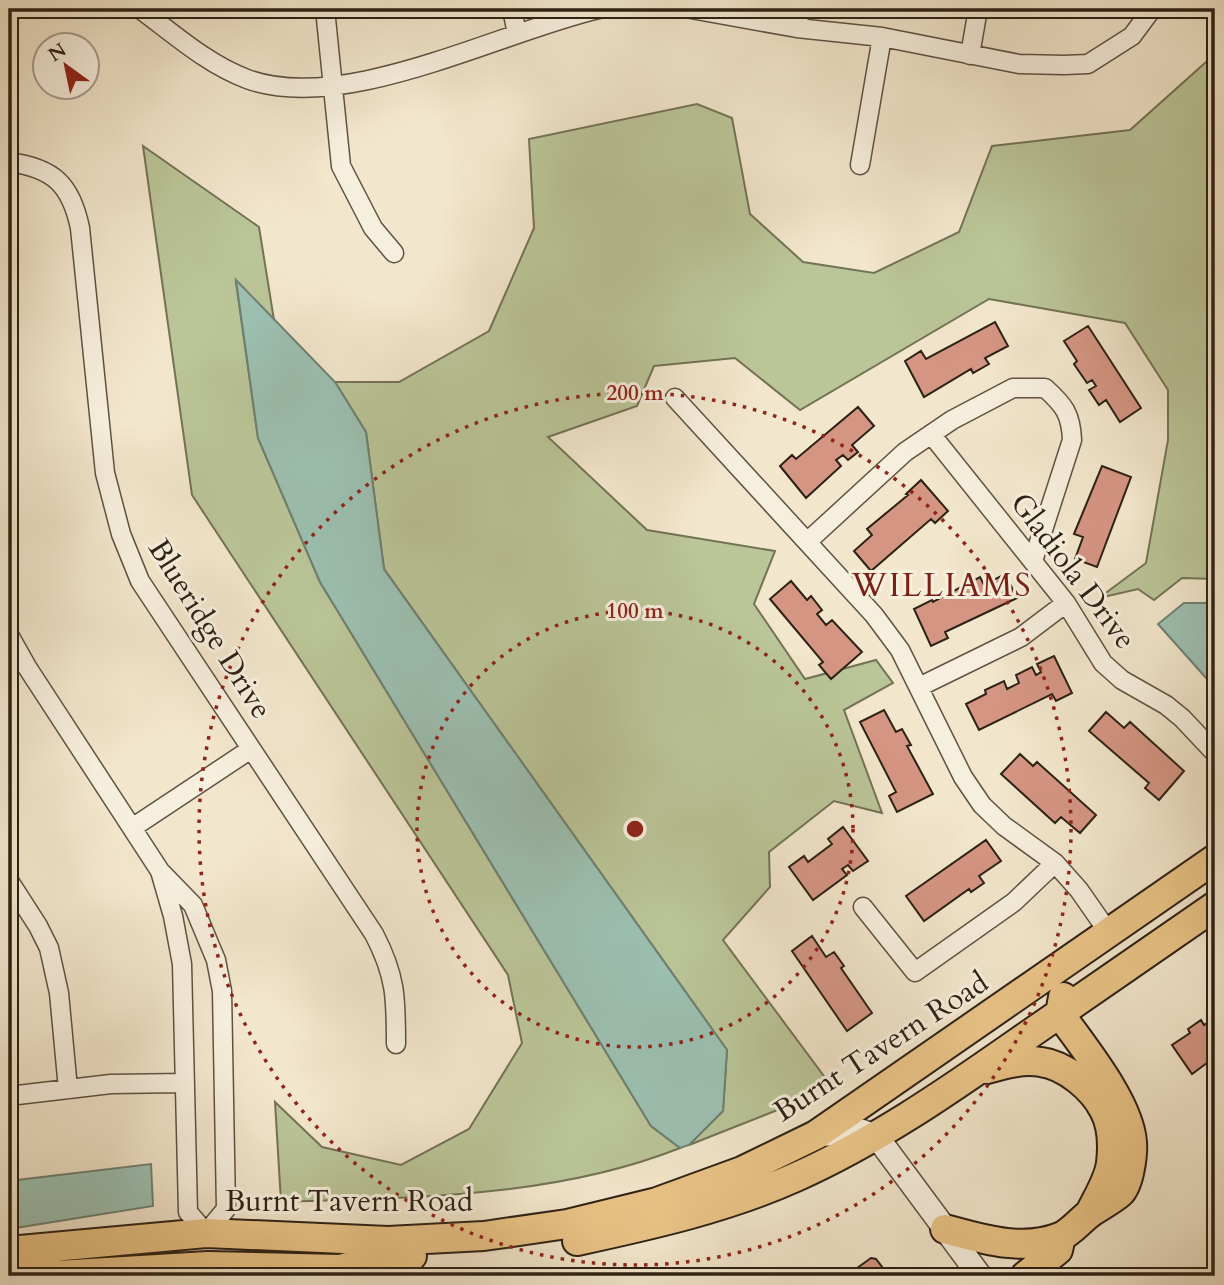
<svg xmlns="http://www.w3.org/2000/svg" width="1224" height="1285" font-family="Cardo,serif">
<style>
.green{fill:#bac598;stroke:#737356;stroke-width:2}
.water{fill:#9cc0b2;stroke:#6f8073;stroke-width:2}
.building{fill:#d49583;stroke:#2c2114;stroke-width:2}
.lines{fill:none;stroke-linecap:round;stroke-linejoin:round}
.minor-casing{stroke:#5e5242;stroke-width:21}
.tertiary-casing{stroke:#5e5242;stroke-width:26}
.primary-casing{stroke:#2c2114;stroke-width:32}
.minor{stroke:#f7efde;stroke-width:18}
.tertiary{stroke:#f7efde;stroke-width:23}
.primary{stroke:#e9c386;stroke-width:28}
.ring{fill:none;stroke:#8f2418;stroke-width:3.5;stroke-dasharray:3.5 7}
.labels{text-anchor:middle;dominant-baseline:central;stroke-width:6;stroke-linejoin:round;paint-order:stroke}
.street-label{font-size:30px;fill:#2c2114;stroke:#f7efde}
.neighbourhood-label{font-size:32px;letter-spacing:2px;fill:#7a1f14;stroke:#f7efde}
.centre{fill:#8f2418;stroke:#f7efde;stroke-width:3.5}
.ring-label{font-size:21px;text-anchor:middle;font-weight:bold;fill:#8f2418;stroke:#f7efde;stroke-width:6;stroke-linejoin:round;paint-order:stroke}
</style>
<rect width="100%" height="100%" fill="#f2e6cc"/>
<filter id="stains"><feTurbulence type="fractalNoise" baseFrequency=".00286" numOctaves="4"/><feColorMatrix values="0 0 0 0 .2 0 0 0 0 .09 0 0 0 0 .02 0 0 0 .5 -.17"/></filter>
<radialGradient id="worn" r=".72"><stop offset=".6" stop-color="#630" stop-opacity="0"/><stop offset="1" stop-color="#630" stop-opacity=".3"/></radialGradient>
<!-- green -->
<path class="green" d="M 1215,54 L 1215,579 L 1182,578 L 1154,600 L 1138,589 L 1099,598 L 1146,563 L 1168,440 L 1168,390 L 1125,323 L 989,299 L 800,410 L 735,358 L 654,366 L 637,406 L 548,437 L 647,530 L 775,551 L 754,604 L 805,679 L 876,660 L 893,683 L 844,710 L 882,813 L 834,801 L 769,852 L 770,887 L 723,940 L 829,1083 L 780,1109 L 689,1145 L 723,1111 L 727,1050 L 384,569 L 366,432 L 335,382 L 399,382 L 489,331 L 534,228 L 529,139 L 697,104 L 732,118 L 750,214 L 803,262 L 874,273 L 959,232 L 992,146 L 1130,130 Z
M 143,146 L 259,227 L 274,320 L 236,282 L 258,438 L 320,582 L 651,1126 L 680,1148 C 554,1198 415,1197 281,1202 L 275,1102 L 322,1147 L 401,1165 L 469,1129 L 522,1043 L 508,975 L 192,495 Z"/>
<!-- water -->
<path class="water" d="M 236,280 L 335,382 L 366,432 L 384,569 L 727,1050 L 723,1111 L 689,1145 L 680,1148 L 651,1126 L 320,582 L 258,438 Z
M 1184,603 L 1215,603 L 1215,688 L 1158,624 Z
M 151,1164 L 153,1206 L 9,1229 L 9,1181 Z"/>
<!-- building -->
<path class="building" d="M 995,322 L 1008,346 L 985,358 L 989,364 L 973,373 L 971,369 L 924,397 L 905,361 L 921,351 L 926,359 Z
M 1088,326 L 1141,408 L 1120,422 L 1106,400 L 1099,405 L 1089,390 L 1096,386 L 1092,380 L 1087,383 L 1074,364 L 1077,361 L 1064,341 Z
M 858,407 L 874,426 L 852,445 L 858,452 L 848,460 L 843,455 L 836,460 L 841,466 L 806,498 L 780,466 L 792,455 L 796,459 Z
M 1102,466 L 1131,477 L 1097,567 L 1075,559 L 1083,537 L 1074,534 Z
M 921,480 L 948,511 L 935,523 L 931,519 L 871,571 L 854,551 L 872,535 L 867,529 L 908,495 L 906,494 Z
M 1005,574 L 1017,598 L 945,632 L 948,638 L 931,646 L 914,609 L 932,600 L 933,602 L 980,577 L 984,585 Z
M 791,581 L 807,600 L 811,596 L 822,610 L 817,614 L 826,625 L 832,620 L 862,652 L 831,679 L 819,665 L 823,662 L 770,599 Z
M 1054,656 L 1072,693 L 1056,701 L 1052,694 L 979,730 L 966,704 L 986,694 L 985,690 L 1004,681 L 1007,689 L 1019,683 L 1016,675 L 1032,667 L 1036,675 L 1041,672 L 1037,664 Z
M 884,710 L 896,732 L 902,729 L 911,745 L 907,746 L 933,794 L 897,812 L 889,796 L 896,792 L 860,722 Z
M 1106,712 L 1124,728 L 1130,722 L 1184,771 L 1159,800 L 1145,788 L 1149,783 L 1089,731 Z
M 1020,754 L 1033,766 L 1037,762 L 1096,815 L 1080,833 L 1061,817 L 1055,823 L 1001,774 Z
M 843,827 L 868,861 L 853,871 L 848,865 L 842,869 L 847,875 L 813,900 L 789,867 L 804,856 L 808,862 L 832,844 L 828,839 Z
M 986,840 L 1001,861 L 979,876 L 984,883 L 971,892 L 969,889 L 924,921 L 906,896 Z
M 812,936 L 826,957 L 834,952 L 844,966 L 841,968 L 872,1013 L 847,1031 L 792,951 Z
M 1213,1019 L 1215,1023 L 1215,1057 L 1192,1074 L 1172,1045 L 1190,1033 L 1188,1029 L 1201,1020 L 1204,1025 Z
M 871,1258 L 876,1259 L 889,1276 L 846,1276 Z"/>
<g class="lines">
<defs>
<path id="minor" d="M 140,9 C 174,34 207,64 247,79 C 343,115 502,31 599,9
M 325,9 L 341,166 L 373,228 L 394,253
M 512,9 L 517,34
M 691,9 L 797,28 L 882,37 L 1019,64 L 1064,65 L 1088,64 L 1132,36 L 1152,9
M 797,28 L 800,9
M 970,55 L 978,9
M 9,162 C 54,168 71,185 80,228 L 105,473 L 121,534 L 140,581 L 374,934 C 396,976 396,998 396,1044
M 860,165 L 882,37
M 675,398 L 874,615 L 900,650 L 963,777 L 982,805 L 1004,826 L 1055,863 L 1079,890 L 1109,933
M 931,434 L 1066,603 L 1103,663 L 1122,680 L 1166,705 L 1182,718 L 1215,753
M 807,542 L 905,452 L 952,420 L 1013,388 L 1045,388 C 1064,405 1071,414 1072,440 L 1033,561
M 9,635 L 27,667 L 160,871 L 193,905 L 216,960 L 222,991 L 226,1209 L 206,1233 L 188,1212 L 182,964 L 173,916 L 160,871
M 919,687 L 1021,637 L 1066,603
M 132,828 L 251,749
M 9,881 L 38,926 L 49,948 L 59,993 L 68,1089
M 863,907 L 915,972 L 1014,902 L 1055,863
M 9,1096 L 111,1084 L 184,1083"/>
<path id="tertiary" d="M 816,1135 L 861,1131 L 877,1137 L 980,1276"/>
<path id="primary" d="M 987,1069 C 1005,1064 1022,1059 1041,1062 C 1065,1065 1093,1088 1104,1110 C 1112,1125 1113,1146 1111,1163 C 1109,1180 1097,1198 1090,1213
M 945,1229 C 982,1239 1022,1252 1060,1237 C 1072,1232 1082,1218 1093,1211 C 1102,1205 1112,1200 1120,1193 C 1129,1185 1133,1155 1132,1142 C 1129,1102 1083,1047 1060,1014 L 1063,997
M 577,1241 C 651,1225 727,1208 796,1177 C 874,1142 944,1094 1014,1045 C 1081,999 1148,952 1215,906
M 9,1251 L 206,1233 L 388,1241 L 484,1236 L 567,1224 L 657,1202 L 742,1171 L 816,1135 L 1215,859
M 9,1276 L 42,1267 L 57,1275 L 208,1266 L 340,1269 L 392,1255 L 412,1256
M 1025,1276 L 1058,1250 L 1061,1237"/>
</defs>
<!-- minor casing -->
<use href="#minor" class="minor-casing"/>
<!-- tertiary casing -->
<use href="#tertiary" class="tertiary-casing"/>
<!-- primary casing -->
<use href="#primary" class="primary-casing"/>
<!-- minor -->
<use href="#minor" class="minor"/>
<!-- tertiary -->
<use href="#tertiary" class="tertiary"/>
<!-- primary -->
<use href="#primary" class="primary"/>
</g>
<!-- distance rings -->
<g class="ring">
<circle cx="635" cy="829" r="218"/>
<circle cx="635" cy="829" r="436"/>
</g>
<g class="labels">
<!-- street labels -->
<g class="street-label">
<text transform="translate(1073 571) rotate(53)">Gladiola Drive</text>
<text transform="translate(210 629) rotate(58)">Blueridge Drive</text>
<text transform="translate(881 1047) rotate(-33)">Burnt Tavern Road</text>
<text x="349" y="1201">Burnt Tavern Road</text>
</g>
<!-- neighbourhood labels -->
<g class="neighbourhood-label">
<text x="942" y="586">WILLIAMS</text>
</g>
</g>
<circle cx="635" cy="829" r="10" class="centre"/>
<g class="ring-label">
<text x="635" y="400">200 m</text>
<text x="635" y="618">100 m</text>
</g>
<!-- margin -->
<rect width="1224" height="1285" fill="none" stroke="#f2e6cc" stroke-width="35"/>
<rect x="10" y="10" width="1203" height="1264" fill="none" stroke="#2c2114" stroke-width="3.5"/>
<rect x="18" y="18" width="1189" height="1250" fill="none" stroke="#2c2114" stroke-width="2"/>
<!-- north arrow -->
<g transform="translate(66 66) rotate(327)"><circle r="33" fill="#f7efde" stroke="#a69d8d" stroke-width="2"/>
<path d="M0-5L12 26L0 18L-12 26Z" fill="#8f2418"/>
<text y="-10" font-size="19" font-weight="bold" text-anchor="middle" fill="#2c2114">N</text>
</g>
<rect width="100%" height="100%" filter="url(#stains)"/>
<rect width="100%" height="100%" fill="url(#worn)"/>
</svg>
